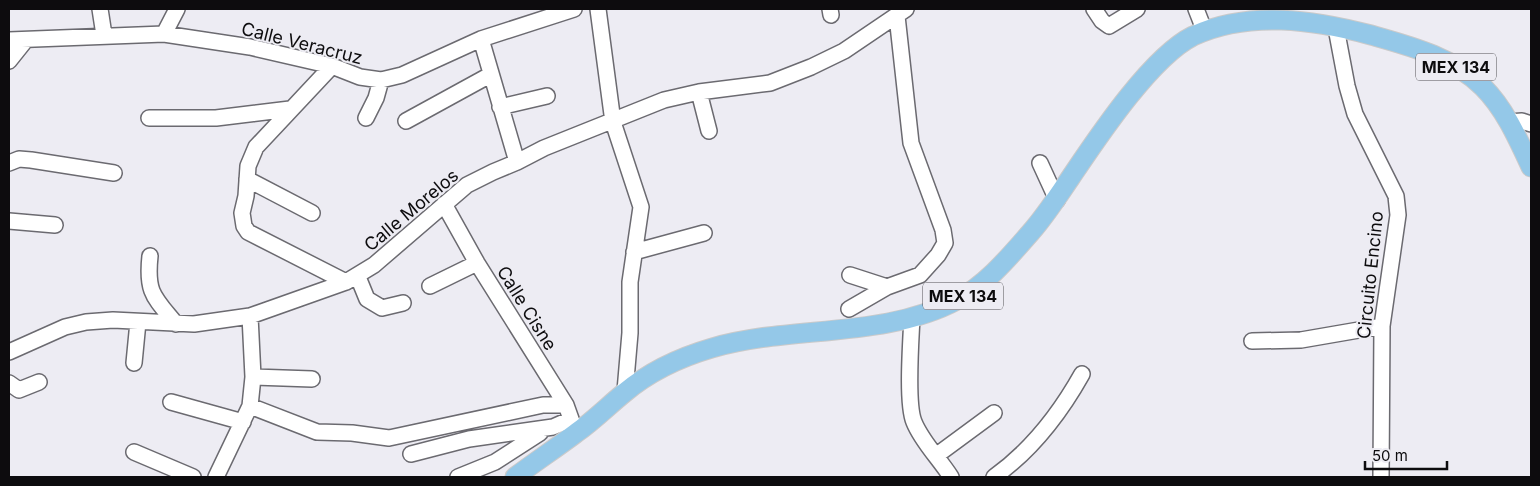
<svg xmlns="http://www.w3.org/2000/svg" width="1540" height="486" font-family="Inter,sans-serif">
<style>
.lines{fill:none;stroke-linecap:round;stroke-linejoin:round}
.minor-casing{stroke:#6b6a70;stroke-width:18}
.major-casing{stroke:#cacaca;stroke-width:21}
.minor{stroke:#fff;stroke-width:15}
.major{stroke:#94c8e8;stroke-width:19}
.labels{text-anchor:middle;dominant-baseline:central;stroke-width:4;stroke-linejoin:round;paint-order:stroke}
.shield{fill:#edecf3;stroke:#504f53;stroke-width:1}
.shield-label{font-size:16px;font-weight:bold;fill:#0d0c0e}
.street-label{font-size:18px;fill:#0d0c0e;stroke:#edecf3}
</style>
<rect width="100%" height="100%" fill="#edecf3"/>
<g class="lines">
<defs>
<path id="minor" d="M 100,9 L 104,35
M 598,9 L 613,122 L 641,207 L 630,282 L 630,333 L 625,391
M 830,9 L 831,15
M 1094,9 L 1102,21 L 1109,26 L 1137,9
M 1196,9 L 1205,32
M 1336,28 L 1347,86 L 1355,114 L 1396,196 L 1398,215 L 1382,326 L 1381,477
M 164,34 L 177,9
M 481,39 L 517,162
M 9,40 L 164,34 L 250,47 L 332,66 L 360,77 L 381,80 L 402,75 L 481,39 L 574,9
M 9,61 L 25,41
M 332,66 L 256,147 L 248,166 L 246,196 L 242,213 L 244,226 L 248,232 L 346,282
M 699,92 L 709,131
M 500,107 L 547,96
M 149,118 L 216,118 L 290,109
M 366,118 L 376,98 L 381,80
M 406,121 L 490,75
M 1509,122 L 1522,121 L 1531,124
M 9,163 L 19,159 L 31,160 L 114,173
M 1040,163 L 1057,200
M 247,179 L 312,213
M 444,204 L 477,263 L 566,405 L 576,433
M 9,221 L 55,225
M 634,252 L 704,233
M 150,256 C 146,293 154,297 176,324
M 850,275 L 887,287
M 358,277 L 367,299 L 382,308 L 403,303
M 430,286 L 477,263
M 849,309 L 887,287 L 920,275 L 938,255 L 945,243 L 943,230 L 911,143 L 897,16
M 912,317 C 911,340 906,403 914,422 C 922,442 939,458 951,477
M 1252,341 L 1301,340 L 1382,326
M 9,352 L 65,327 L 86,322 L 113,320 L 194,324 L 250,316 L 346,282 L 374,265 L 467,185 L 493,172 L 517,162 L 544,148 L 664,100 L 699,92 L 770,83 L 811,67 L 844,51 L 906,9
M 134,363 L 138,322
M 253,377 L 312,379
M 9,383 L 19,390 L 39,382
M 171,402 L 243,422
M 250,406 L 317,432 L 352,433 L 389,438 L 543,405 L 566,405
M 134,452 L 193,477
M 411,454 L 469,439 L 553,427 L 571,419
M 937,455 L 994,413
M 216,477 L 250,406 L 253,377 L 250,316
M 458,477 L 495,462 L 540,433
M 994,477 C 1032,450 1059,415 1082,374"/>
<path id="major" d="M 515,477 C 535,462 556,448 576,433 C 593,421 608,406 624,393 C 649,372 681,357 712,348 C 790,325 884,339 957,300 C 987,284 1009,257 1031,232 C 1046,215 1058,196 1071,177 C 1098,137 1151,57 1193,36 C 1249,10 1314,20 1371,35 C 1410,46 1453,57 1483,87 C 1505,109 1518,139 1531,167"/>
</defs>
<!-- minor casing -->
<use href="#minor" class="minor-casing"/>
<!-- major casing -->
<use href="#major" class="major-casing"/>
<!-- minor -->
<use href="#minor" class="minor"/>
<!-- major -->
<use href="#major" class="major"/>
</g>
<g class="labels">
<!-- shield labels -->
<g class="shield">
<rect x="1416" y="53.5" width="80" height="27" rx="4"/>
<rect x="923" y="282.5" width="80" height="27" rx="4"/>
</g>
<g class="shield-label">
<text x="1456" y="67">MEX 134</text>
<text x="963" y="296">MEX 134</text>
</g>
<!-- street labels -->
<g class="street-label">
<text transform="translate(302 43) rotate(14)">Calle Veracruz</text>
<text transform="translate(411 210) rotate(-40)">Calle Morelos</text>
<text transform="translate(1370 275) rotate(-84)">Circuito Encino</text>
<text transform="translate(527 308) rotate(58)">Calle Cisne</text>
</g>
</g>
<!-- border -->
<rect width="1540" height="486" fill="none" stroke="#0d0c0e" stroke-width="20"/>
<!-- scale -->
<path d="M1365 461v8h82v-8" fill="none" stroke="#0d0c0e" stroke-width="2.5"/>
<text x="1372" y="461" font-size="15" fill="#0d0c0e" stroke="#edecf3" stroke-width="4" paint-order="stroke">50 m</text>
</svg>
